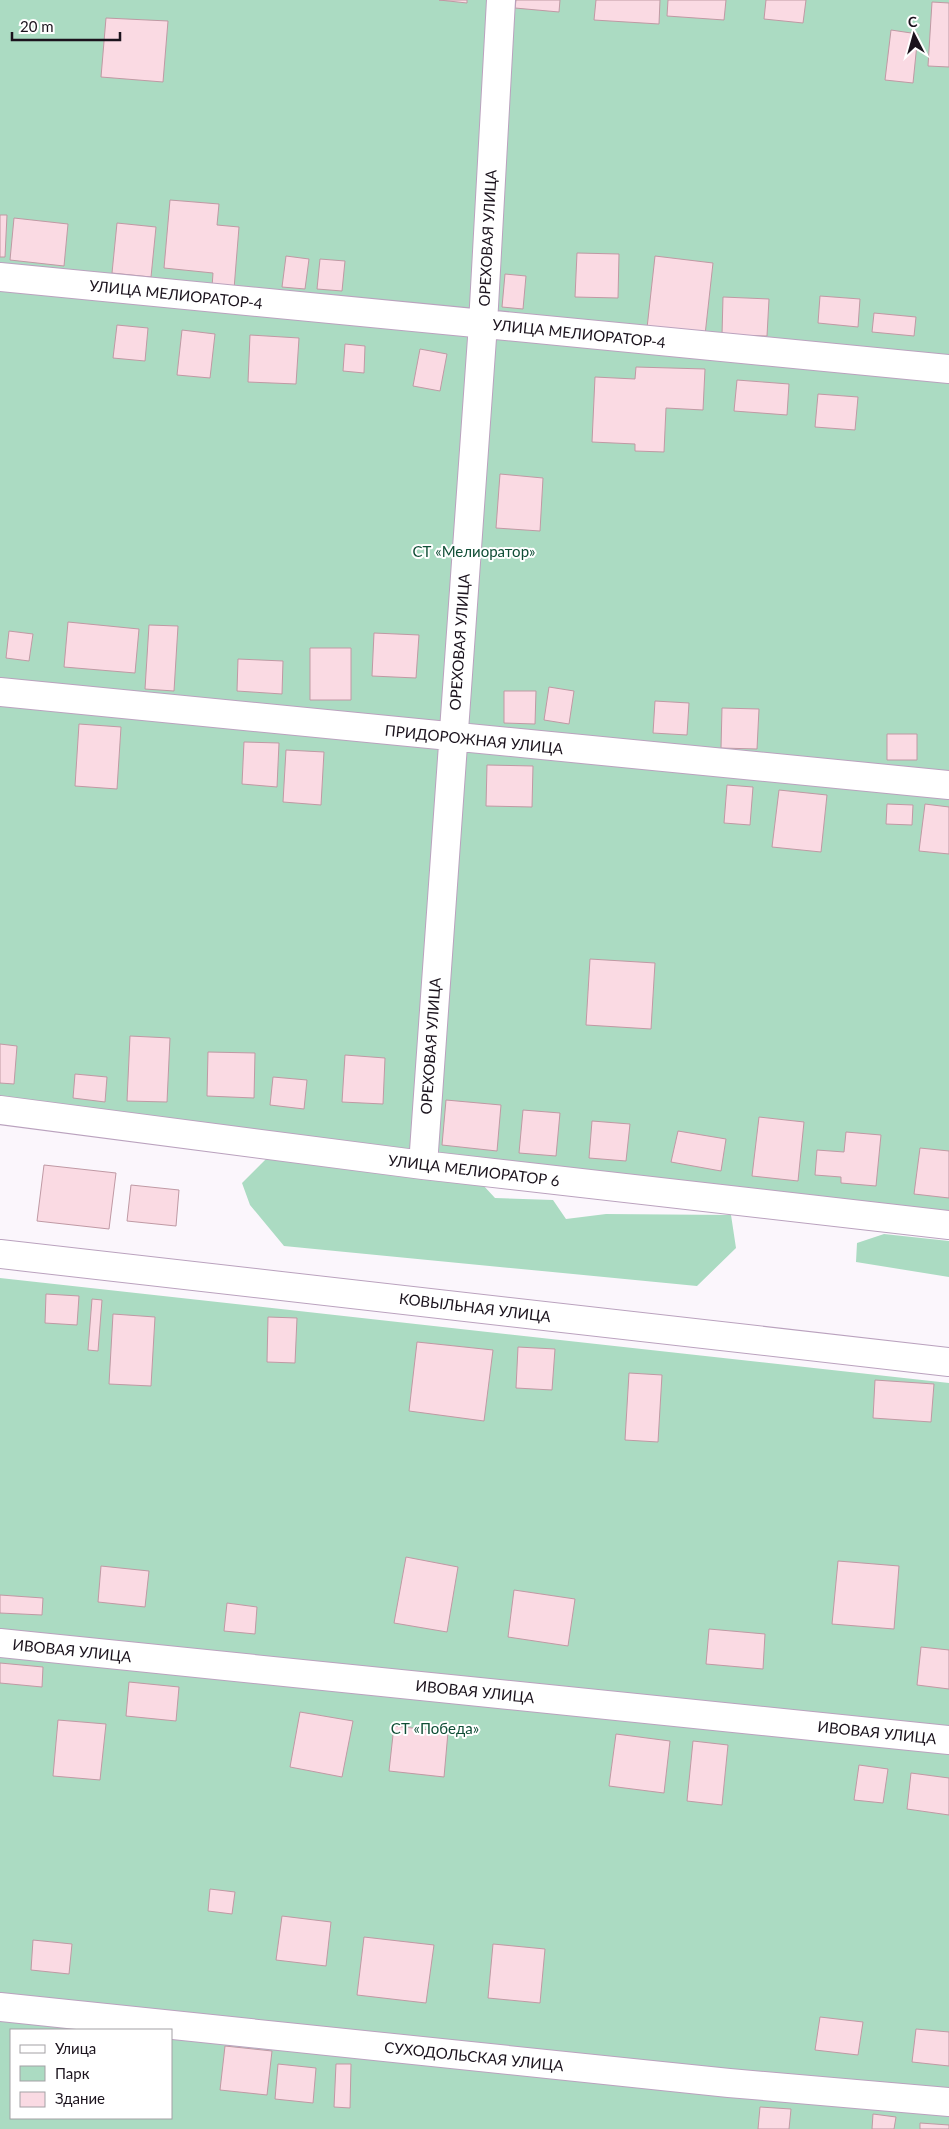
<svg xmlns="http://www.w3.org/2000/svg" width="949" height="2129" font-family="Lato,sans-serif">
<style>
.green{fill:#abdbc2;fill-rule:evenodd}
.building{fill:#fadae3;stroke:#c099a4}
.lines{fill:none;stroke-linecap:round;stroke-linejoin:round}
.minor-casing{stroke:#baa2be;stroke-width:30}
.minor{stroke:#fff;stroke-width:28}
.labels{text-anchor:middle;dominant-baseline:central;stroke-width:4;stroke-linejoin:round;paint-order:stroke}
.street-label{font-size:15px;fill:#1b131d;stroke:#fff}
.park-label{font-size:15px;fill:#104e36;stroke:#fff}
</style>
<rect width="100%" height="100%" fill="#fbf6fc"/>
<!-- green -->
<path class="green" d="M 0,0 L 949,0 L 949,1218 L 0,1103 Z
M 268,1157 L 483,1185 L 495,1198 L 553,1200 L 566,1219 L 606,1214 L 731,1215 L 736,1248 L 697,1286 L 284,1246 L 250,1205 L 242,1183 Z
M 884,1234 L 949,1241 L 949,1277 L 856,1262 L 857,1243 Z
M 0,1278 L 949,1383 L 949,2129 L 0,2129 ZM 11,2030 L 171,2030 L 171,2118 L 11,2118 Z"/>
<!-- building -->
<path class="building" d="M 439,0 L 467,0 L 467,3 Z
M 516,0 L 560,0 L 559,12 L 515,8 Z
M 596,0 L 660,0 L 659,24 L 594,20 Z
M 668,0 L 726,0 L 724,20 L 667,16 Z
M 766,0 L 806,0 L 803,23 L 764,19 Z
M 932,2 L 949,3 L 949,67 L 928,66 Z
M 106,18 L 168,21 L 163,82 L 101,77 Z
M 891,30 L 918,34 L 913,83 L 885,80 Z
M 170,200 L 219,204 L 217,225 L 239,227 L 234,289 L 212,287 L 213,273 L 164,268 Z
M 0,215 L 7,215 L 5,257 L 0,257 Z
M 14,218 L 68,224 L 64,266 L 10,260 Z
M 117,223 L 156,227 L 151,277 L 112,273 Z
M 577,253 L 619,254 L 618,298 L 575,297 Z
M 286,256 L 309,259 L 305,289 L 282,287 Z
M 655,256 L 713,263 L 705,335 L 647,328 Z
M 320,259 L 345,261 L 342,291 L 317,289 Z
M 505,274 L 526,276 L 523,309 L 502,307 Z
M 820,296 L 860,299 L 858,327 L 818,323 Z
M 723,297 L 769,299 L 767,336 L 722,335 Z
M 874,313 L 916,317 L 914,336 L 872,332 Z
M 117,325 L 148,328 L 145,361 L 113,358 Z
M 182,330 L 215,334 L 210,378 L 177,375 Z
M 250,335 L 299,338 L 296,384 L 248,382 Z
M 345,344 L 365,346 L 364,373 L 343,371 Z
M 420,349 L 447,354 L 440,391 L 413,386 Z
M 636,367 L 705,369 L 703,410 L 666,408 L 664,452 L 635,451 L 635,444 L 592,442 L 595,377 L 635,379 Z
M 737,380 L 789,384 L 787,415 L 734,411 Z
M 818,394 L 858,397 L 855,430 L 815,427 Z
M 500,474 L 543,478 L 540,531 L 496,528 Z
M 68,622 L 139,629 L 135,673 L 64,667 Z
M 149,625 L 178,626 L 174,691 L 145,689 Z
M 9,631 L 33,634 L 29,661 L 6,658 Z
M 374,633 L 419,635 L 416,678 L 372,676 Z
M 310,648 L 351,648 L 351,700 L 310,700 Z
M 238,659 L 283,661 L 282,694 L 237,691 Z
M 549,687 L 574,691 L 569,724 L 544,720 Z
M 504,691 L 536,691 L 535,724 L 504,723 Z
M 655,701 L 689,703 L 687,735 L 653,733 Z
M 722,708 L 759,709 L 757,749 L 721,748 Z
M 79,724 L 121,727 L 117,789 L 75,786 Z
M 887,734 L 917,734 L 917,760 L 887,760 Z
M 244,742 L 279,743 L 277,787 L 242,784 Z
M 286,750 L 324,752 L 321,805 L 283,802 Z
M 487,765 L 533,766 L 532,807 L 486,806 Z
M 727,785 L 753,787 L 750,825 L 724,823 Z
M 779,790 L 827,795 L 821,852 L 772,847 Z
M 887,804 L 913,805 L 912,825 L 886,824 Z
M 925,804 L 949,807 L 949,854 L 919,851 Z
M 590,959 L 655,963 L 651,1029 L 586,1025 Z
M 130,1036 L 170,1038 L 167,1102 L 127,1101 Z
M 0,1044 L 17,1046 L 14,1084 L 0,1083 Z
M 208,1052 L 255,1053 L 254,1098 L 207,1096 Z
M 345,1055 L 385,1058 L 383,1104 L 342,1102 Z
M 75,1074 L 107,1077 L 105,1102 L 73,1098 Z
M 273,1077 L 307,1080 L 304,1109 L 270,1105 Z
M 446,1100 L 501,1105 L 497,1151 L 442,1145 Z
M 523,1110 L 560,1113 L 556,1156 L 519,1153 Z
M 759,1117 L 804,1122 L 798,1181 L 752,1176 Z
M 592,1121 L 630,1124 L 626,1161 L 589,1158 Z
M 678,1131 L 726,1139 L 721,1171 L 671,1162 Z
M 846,1132 L 881,1135 L 876,1186 L 841,1183 L 841,1177 L 815,1175 L 817,1150 L 844,1152 Z
M 920,1148 L 949,1151 L 949,1198 L 914,1194 Z
M 44,1165 L 116,1173 L 109,1229 L 37,1221 Z
M 131,1185 L 179,1190 L 176,1226 L 127,1221 Z
M 46,1294 L 79,1296 L 77,1325 L 45,1323 Z
M 92,1299 L 102,1300 L 98,1351 L 88,1350 Z
M 113,1314 L 155,1317 L 151,1386 L 109,1384 Z
M 268,1317 L 297,1318 L 295,1363 L 267,1362 Z
M 417,1342 L 493,1350 L 484,1421 L 409,1411 Z
M 518,1347 L 555,1349 L 552,1390 L 516,1388 Z
M 629,1373 L 662,1375 L 658,1442 L 625,1440 Z
M 875,1380 L 934,1384 L 931,1422 L 873,1418 Z
M 406,1557 L 458,1567 L 447,1632 L 394,1623 Z
M 838,1561 L 899,1566 L 894,1629 L 832,1624 Z
M 101,1566 L 149,1571 L 145,1607 L 98,1602 Z
M 514,1590 L 575,1599 L 568,1646 L 508,1637 Z
M 0,1595 L 43,1598 L 42,1615 L 0,1613 Z
M 227,1603 L 257,1607 L 255,1634 L 224,1631 Z
M 709,1629 L 765,1634 L 763,1669 L 706,1664 Z
M 921,1647 L 949,1650 L 949,1689 L 917,1685 Z
M 0,1663 L 43,1667 L 42,1687 L 0,1683 Z
M 129,1682 L 179,1687 L 176,1721 L 126,1716 Z
M 300,1712 L 353,1721 L 342,1777 L 290,1767 Z
M 58,1720 L 106,1724 L 100,1780 L 53,1776 Z
M 394,1726 L 448,1732 L 444,1777 L 389,1771 Z
M 616,1734 L 670,1741 L 664,1793 L 609,1786 Z
M 693,1741 L 728,1745 L 722,1805 L 687,1801 Z
M 859,1765 L 888,1769 L 883,1803 L 854,1800 Z
M 911,1773 L 949,1778 L 949,1815 L 907,1809 Z
M 210,1889 L 235,1892 L 232,1914 L 208,1911 Z
M 282,1916 L 331,1922 L 326,1966 L 276,1960 Z
M 364,1937 L 434,1945 L 426,2003 L 357,1995 Z
M 33,1940 L 72,1944 L 69,1974 L 31,1970 Z
M 493,1944 L 545,1949 L 540,2003 L 488,1998 Z
M 820,2017 L 863,2022 L 858,2055 L 815,2050 Z
M 916,2029 L 949,2032 L 949,2066 L 912,2062 Z
M 225,2046 L 272,2051 L 267,2095 L 220,2090 Z
M 278,2064 L 316,2068 L 313,2103 L 275,2099 Z
M 336,2064 L 351,2064 L 350,2108 L 334,2107 Z
M 760,2107 L 791,2109 L 789,2129 L 758,2129 Z
M 873,2114 L 896,2117 L 894,2129 L 872,2129 Z
M 920,2123 L 949,2125 L 949,2129 L 920,2129 Z"/>
<g class="lines">
<defs>
<path id="minor" d="M 0,277 L 949,369
M 0,692 L 949,785
M 0,1110 L 423,1165 L 949,1225
M 423,1165 L 483,324 L 501,0
M 0,1254 L 949,1362
M 0,1643 L 949,1740
M 0,2007 L 729,2083 L 949,2102"/>
</defs>
<!-- minor casing -->
<use href="#minor" class="minor-casing"/>
<!-- minor -->
<use href="#minor" class="minor"/>
</g>
<g class="labels">
<!-- street labels -->
<g class="street-label">
<text transform="translate(487 238) rotate(-87)">ОРЕХОВАЯ УЛИЦА</text>
<text transform="translate(176 294) rotate(6)">УЛИЦА МЕЛИОРАТОР-4</text>
<text transform="translate(579 333) rotate(6)">УЛИЦА МЕЛИОРАТОР-4</text>
<text transform="translate(459 642) rotate(-86)">ОРЕХОВАЯ УЛИЦА</text>
<text transform="translate(474 739) rotate(6)">ПРИДОРОЖНАЯ УЛИЦА</text>
<text transform="translate(430 1046) rotate(-86)">ОРЕХОВАЯ УЛИЦА</text>
<text transform="translate(474 1170) rotate(7)">УЛИЦА МЕЛИОРАТОР 6</text>
<text transform="translate(475 1307) rotate(7)">КОВЫЛЬНАЯ УЛИЦА</text>
<text transform="translate(72 1650) rotate(6)">ИВОВАЯ УЛИЦА</text>
<text transform="translate(475 1691) rotate(6)">ИВОВАЯ УЛИЦА</text>
<text transform="translate(877 1732) rotate(6)">ИВОВАЯ УЛИЦА</text>
<text transform="translate(474 2056) rotate(6)">СУХОДОЛЬСКАЯ УЛИЦА</text>
</g>
<!-- park labels -->
<g class="park-label">
<text x="474" y="551">СТ «Мелиоратор»</text>
<text x="435" y="1728">СТ «Победа»</text>
</g>
</g>
<!-- legend -->
<rect x="10" y="2029" width="162" height="90" fill="#ffffff" stroke="#a4a1a5"/>
<rect x="20" y="2045" width="25" height="8" fill="#ffffff" stroke="#a4a1a5"/>
<text x="55" y="2054" font-size="15" fill="#1b131d">Улица</text>
<rect x="20" y="2066" width="25" height="15" fill="#abdbc2" stroke="#a4a1a5"/>
<text x="55" y="2079" font-size="15" fill="#1b131d">Парк</text>
<rect x="20" y="2092" width="25" height="15" fill="#fadae3" stroke="#a4a1a5"/>
<text x="55" y="2104" font-size="15" fill="#1b131d">Здание</text>
<!-- north arrow -->
<g transform="translate(914 35) rotate(354)" stroke="#ffffff" stroke-width="4" paint-order="stroke">
<path d="M0-4L9 19L0 12L-9 19Z" fill="#1b131d"/>
<text y="-8" font-size="14" font-weight="bold" text-anchor="middle" fill="#1b131d">С</text>
</g>
<!-- scale -->
<path d="M12 32v8h108v-8" fill="none" stroke="#1b131d" stroke-width="2.5"/>
<text x="20" y="32" font-size="15" fill="#1b131d" stroke="#ffffff" stroke-width="4" paint-order="stroke">20 m</text>
</svg>
